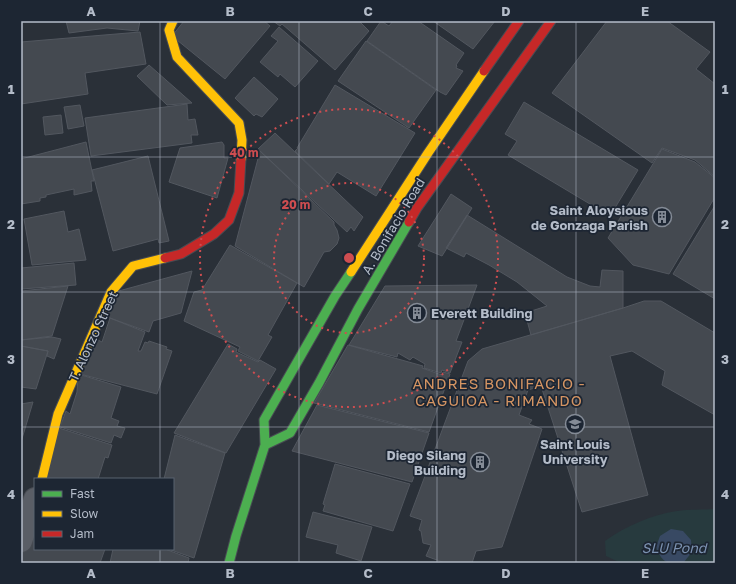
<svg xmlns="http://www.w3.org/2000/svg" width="736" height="584" font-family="'Golos Text',sans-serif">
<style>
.green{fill:#273a3e}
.water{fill:#384963}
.building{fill:#444950;stroke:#52575f}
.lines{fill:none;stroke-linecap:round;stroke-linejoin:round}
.street-casing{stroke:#484c53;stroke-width:24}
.fast-casing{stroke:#484c53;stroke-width:11}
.slow-casing{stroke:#484c53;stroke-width:11}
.jam-casing{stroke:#484c53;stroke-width:11}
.street{stroke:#5a5e66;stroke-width:22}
.fast{stroke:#4caf50;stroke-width:9}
.slow{stroke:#ffc107;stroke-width:9}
.jam{stroke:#c62828;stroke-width:9}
.grid{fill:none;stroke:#b4bcc9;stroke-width:1;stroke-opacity:0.55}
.ring{fill:none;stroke:#ce4d50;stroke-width:2;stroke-dasharray:2 4}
.labels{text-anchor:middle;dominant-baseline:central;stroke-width:3.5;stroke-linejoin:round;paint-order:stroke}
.poi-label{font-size:13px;font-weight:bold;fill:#b4bcc9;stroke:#1d2633;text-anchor:end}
.street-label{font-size:13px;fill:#b4bcc9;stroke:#1d2633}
.water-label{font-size:14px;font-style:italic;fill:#7c92b1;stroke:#1d2633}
.quarter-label{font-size:15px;letter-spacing:1px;fill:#d59563;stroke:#1d2633}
.centre{fill:#ce4d50;stroke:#1d2633;stroke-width:2}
.ring-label{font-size:12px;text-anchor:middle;font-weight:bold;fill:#ce4d50;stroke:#1d2633;stroke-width:3.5;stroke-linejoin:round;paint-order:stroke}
.neatline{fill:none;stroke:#b4bcc9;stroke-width:1.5}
.grid-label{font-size:13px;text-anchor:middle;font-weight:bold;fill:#b4bcc9}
</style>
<rect width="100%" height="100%" fill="#2a3038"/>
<!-- green -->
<path class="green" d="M 715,509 L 714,563 L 621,563 L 606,556 L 605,541 C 626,526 651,515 677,511 C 689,509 703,510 715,509 Z"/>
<!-- water -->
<path class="water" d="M 671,529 L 683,531 L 691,540 L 692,552 L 684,562 C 667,566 662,562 656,547 L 660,536 Z"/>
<!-- building -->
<path class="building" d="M 66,21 L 140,21 L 138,31 L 107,28 L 69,33 Z
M 184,21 L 264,21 L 270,26 L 225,79 L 172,36 Z
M 273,21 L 359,21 L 369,31 L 335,70 L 282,24 L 280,26 Z
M 381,21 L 389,26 L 393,21 L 418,21 L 464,53 L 456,65 L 457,66 L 456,68 L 463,71 L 446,95 L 440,92 L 367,41 Z
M 433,21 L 495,21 L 473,49 Z
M 607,21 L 667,21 L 710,52 L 696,69 L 715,84 L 715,177 L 695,160 L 662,148 L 652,163 L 552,93 Z
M 279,27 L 318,61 L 295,87 L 280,74 L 278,77 L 260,62 L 278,41 L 271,36 Z
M 140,32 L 146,64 L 85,73 L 88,94 L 21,104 L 21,42 Z
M 366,41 L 436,90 L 409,128 L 338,81 Z
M 149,65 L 192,103 L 167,105 L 137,76 Z
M 254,77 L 278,99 L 262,117 L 256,114 L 254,116 L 235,98 Z
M 335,85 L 415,133 L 376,196 L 337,172 L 329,184 L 295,151 L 298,148 L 297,148 Z
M 524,102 L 638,170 L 610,216 L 508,155 L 517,141 L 505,134 Z
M 187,104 L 188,120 L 195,119 L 198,135 L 191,135 L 192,143 L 91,156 L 85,118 Z
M 80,105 L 84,126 L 68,129 L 64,107 Z
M 61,115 L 63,133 L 45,135 L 43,117 Z
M 275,133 L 363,217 L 354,231 L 351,227 L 347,232 L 258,149 Z
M 86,142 L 94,181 L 91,181 L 92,191 L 74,195 L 74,189 L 46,195 L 46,197 L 40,198 L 40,201 L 21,204 L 21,159 Z
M 222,142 L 224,145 L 224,158 L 228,158 L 217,198 L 169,182 L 180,148 Z
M 662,149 L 695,162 L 715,178 L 715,197 L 669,274 L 633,265 L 608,238 Z
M 260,151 L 334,222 L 334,225 L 337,230 L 339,238 L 337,244 L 330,251 L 324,252 L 304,287 L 235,246 Z
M 148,156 L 169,241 L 159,243 L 158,239 L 113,251 L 92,170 Z
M 451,194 L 472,208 L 442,256 L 418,246 Z
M 714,207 L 715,208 L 715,299 L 673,274 Z
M 64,211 L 68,232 L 79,229 L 86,260 L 32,265 L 24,219 Z
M 467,215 L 567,277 L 590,286 L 600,287 L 602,270 L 623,271 L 623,308 L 531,335 L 525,313 L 547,306 L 517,282 L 489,265 L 466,253 L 464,257 L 446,248 Z
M 230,245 L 297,283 L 268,335 L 272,337 L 258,361 L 238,351 L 240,347 L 184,321 L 194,292 L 202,290 Z
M 74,263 L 76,285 L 21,289 L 21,268 Z
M 192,271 L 181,313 L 153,321 L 149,332 L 107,317 L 115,292 Z
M 477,285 L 456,341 L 462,342 L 450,373 L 442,370 L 441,373 L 424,368 L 425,364 L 413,357 L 410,360 L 398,353 L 397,357 L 349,345 L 385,286 Z
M 68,286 L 52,336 L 21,340 L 21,291 Z
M 644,301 L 661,301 L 715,333 L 715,415 L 662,385 L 665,371 L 632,351 L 610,356 L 648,495 L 582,512 L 541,386 L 528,390 L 519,415 L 532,420 L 529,424 L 542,429 L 502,547 L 476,551 L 472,563 L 445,563 L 426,556 L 431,545 L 423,543 L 421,531 L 419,530 L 422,520 L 410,516 L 468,361 L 482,349 L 623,308 Z
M 110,318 L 145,332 L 138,351 L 141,351 L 145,342 L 148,343 L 149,341 L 167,347 L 166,349 L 172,351 L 157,394 L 80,374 L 96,339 L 102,342 Z
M 52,337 L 61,339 L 54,359 L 47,356 L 48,351 L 21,346 L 21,340 Z
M 228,344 L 237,349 L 236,352 L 258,362 L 260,360 L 276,369 L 226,453 L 174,433 Z
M 348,345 L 423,366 L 422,368 L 442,375 L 443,372 L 450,374 L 429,432 L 314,403 Z
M 21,346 L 48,351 L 36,389 L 21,387 Z
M 78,374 L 121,387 L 111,418 L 119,421 L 117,426 L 125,428 L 121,438 L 114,435 L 111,443 L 60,427 L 66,411 L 70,414 L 77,392 Z
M 33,402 L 21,442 L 21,404 Z
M 317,405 L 429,433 L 412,482 L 292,451 Z
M 59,428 L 112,445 L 108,458 L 105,457 L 98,479 L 43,479 Z
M 175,435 L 225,453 L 194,558 L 168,549 L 173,549 L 173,479 L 164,479 Z
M 335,464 L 410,484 L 393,531 L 323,511 L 325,505 L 323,504 Z
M 35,510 L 35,549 L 105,549 L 100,563 L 21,563 L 22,550 Z
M 313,512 L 372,527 L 361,561 L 336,553 L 338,545 L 306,537 Z
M 113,549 L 165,549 L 189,558 L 188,563 L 110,563 Z"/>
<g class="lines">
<defs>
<path id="street" d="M 21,541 L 35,499"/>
<path id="fast" d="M 265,445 L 290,433 L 319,383 L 358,309 L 409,222
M 229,563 L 236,536 L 265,445 L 264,420 L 335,296 L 351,272"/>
<path id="slow" d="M 173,21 L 169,30 L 177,57 L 239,123 L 242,140 L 241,159
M 351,272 L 428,153 L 484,71
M 42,479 L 58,414 L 111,292 L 133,266 L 165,258"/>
<path id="jam" d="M 484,71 L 519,21
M 409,222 L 417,208 L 551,21
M 165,258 L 181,254 L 214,234 L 229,220 L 239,193 L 241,159"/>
</defs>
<!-- street casing -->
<use href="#street" class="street-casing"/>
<!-- fast casing -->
<use href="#fast" class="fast-casing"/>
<!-- slow casing -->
<use href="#slow" class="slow-casing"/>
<!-- jam casing -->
<use href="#jam" class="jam-casing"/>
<!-- street -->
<use href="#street" class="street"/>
<!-- fast -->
<use href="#fast" class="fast"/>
<!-- slow -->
<use href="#slow" class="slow"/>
<!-- jam -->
<use href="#jam" class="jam"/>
</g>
<!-- grid -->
<path class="grid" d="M 160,21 L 160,479M 299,21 L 299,563M 437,21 L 437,563M 576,21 L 576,563M 21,157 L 715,157M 21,292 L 715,292M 21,427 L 715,427M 160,549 L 160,563"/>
<!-- distance rings -->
<g class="ring">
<circle cx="349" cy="258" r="75"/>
<circle cx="349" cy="258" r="149"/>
</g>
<!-- icons -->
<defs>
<symbol id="building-ring" viewBox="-11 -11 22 22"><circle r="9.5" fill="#1d2633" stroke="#848b96" stroke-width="1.5"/><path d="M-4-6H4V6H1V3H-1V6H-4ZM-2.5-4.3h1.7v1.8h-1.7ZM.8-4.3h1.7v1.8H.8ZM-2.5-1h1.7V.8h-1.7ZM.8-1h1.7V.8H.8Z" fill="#848b96"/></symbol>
<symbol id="university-ring" viewBox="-11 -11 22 22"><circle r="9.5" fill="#1d2633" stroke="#848b96" stroke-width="1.5"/><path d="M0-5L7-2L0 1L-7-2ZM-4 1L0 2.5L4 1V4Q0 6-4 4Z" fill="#848b96"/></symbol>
</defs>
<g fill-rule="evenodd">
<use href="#building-ring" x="651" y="206" width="22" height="22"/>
<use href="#building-ring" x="406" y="302" width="22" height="22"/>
<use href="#university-ring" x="564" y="413" width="22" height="22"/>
<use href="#building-ring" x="469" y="451" width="22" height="22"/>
</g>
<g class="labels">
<!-- poi labels -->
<g class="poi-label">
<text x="648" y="210">Saint Aloysious<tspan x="648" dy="15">de Gonzaga Parish</tspan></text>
<text x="431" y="313" text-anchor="start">Everett Building</text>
<text x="575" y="444" text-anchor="middle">Saint Louis<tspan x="575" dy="15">University</tspan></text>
<text x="466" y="455">Diego Silang<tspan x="466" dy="15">Building</tspan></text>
</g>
<!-- street labels -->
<g class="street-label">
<text transform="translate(393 226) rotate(-59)">A. Bonifacio Road</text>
<text transform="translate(93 336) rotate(-65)">T. Alonzo Street</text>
</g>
<!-- water labels -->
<g class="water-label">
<text x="674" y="547">SLU Pond</text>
</g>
<!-- quarter labels -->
<g class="quarter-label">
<text x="499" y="383">ANDRES BONIFACIO -<tspan x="499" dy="17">CAGUIOA - RIMANDO</tspan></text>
</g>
</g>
<circle cx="349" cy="258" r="6" class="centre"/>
<g class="ring-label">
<text x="244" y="157">40 m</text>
<text x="296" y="209">20 m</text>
</g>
<!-- border -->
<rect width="736" height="584" fill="none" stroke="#1d2633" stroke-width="44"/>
<!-- legend -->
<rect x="34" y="478" width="140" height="72" fill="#1d2633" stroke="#59626f"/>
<rect x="42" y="491" width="20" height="6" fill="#4caf50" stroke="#59626f"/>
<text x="70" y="498" font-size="12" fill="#b4bcc9">Fast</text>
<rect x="42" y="511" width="20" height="6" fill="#ffc107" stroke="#59626f"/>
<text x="70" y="518" font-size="12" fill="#b4bcc9">Slow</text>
<rect x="42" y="531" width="20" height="6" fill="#c62828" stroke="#59626f"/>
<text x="70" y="538" font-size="12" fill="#b4bcc9">Jam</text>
<rect x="22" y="22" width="692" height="540" class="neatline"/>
<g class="grid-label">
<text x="91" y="16">A</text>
<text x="230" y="16">B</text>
<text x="368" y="16">C</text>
<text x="506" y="16">D</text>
<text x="645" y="16">E</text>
<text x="11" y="94">1</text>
<text x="725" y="94">1</text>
<text x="11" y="229">2</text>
<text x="725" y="229">2</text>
<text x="11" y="364">3</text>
<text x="725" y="364">3</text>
<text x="11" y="499">4</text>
<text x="725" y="499">4</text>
<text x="91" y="578">A</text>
<text x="230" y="578">B</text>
<text x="368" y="578">C</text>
<text x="506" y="578">D</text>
<text x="645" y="578">E</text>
</g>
</svg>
